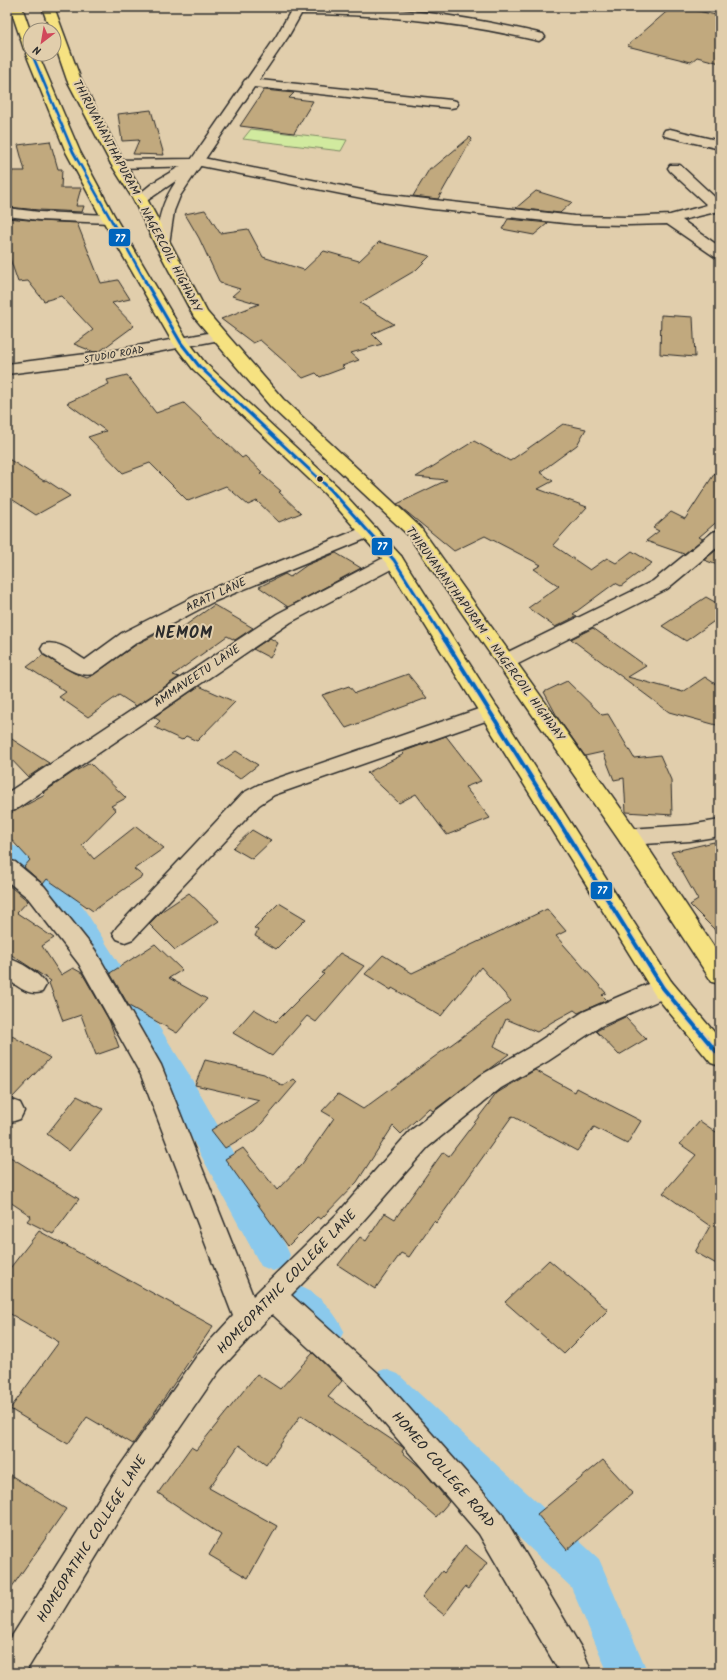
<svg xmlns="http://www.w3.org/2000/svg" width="727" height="1680" font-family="Kalam,sans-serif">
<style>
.green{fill:#d1ea9f;stroke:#7e8a65}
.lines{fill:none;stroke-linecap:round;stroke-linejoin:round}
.canal{fill:#8bc9ec;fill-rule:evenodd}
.building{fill:#c1a97e;stroke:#2b2b2b}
.street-casing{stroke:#2b2b2b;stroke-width:3}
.secondary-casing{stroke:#2b2b2b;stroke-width:3}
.primary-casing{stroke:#2b2b2b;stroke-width:3}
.street{fill:#e1ceac;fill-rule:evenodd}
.secondary{fill:#e1ceac;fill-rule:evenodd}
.primary{fill:#f6e281;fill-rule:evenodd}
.bus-1-far2-casing{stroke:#e1ceac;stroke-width:4.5}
.bus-1-far1-casing{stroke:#e1ceac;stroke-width:5.5}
.bus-1-casing{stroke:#e1ceac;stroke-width:7}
.bus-1-far2{stroke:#0065bd;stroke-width:2.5}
.bus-1-far1{stroke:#0065bd;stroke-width:3}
.bus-1{stroke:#0065bd;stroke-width:4}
.bus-dot{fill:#2b2b2b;stroke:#e1ceac;stroke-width:1.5}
.labels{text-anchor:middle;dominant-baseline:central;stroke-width:4;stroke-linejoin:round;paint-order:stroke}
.far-street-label{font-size:10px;fill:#2b2b2b;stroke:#e1ceac}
.street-label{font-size:12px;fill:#2b2b2b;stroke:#e1ceac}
.near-street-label{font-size:14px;fill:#2b2b2b;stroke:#e1ceac}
.district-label{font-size:16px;font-weight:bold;letter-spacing:1px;fill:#2b2b2b;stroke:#e1ceac}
.line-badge{stroke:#e1ceac;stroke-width:1.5}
.badge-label{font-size:11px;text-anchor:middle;font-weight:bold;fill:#fff}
</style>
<rect width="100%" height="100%" fill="#e1ceac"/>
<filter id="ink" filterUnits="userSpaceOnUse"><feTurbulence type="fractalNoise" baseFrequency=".025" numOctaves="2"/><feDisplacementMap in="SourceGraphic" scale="8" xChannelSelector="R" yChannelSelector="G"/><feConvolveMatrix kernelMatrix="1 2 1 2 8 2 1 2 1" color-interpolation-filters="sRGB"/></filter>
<g filter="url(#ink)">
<!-- green -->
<path class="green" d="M 251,129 L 347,140 L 341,151 L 243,139 Z"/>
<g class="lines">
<!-- canal -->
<path class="canal" d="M 7,843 L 17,847 L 74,893 L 187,1071 L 285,1244 L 290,1255 L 285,1266 L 273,1271 L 261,1266 L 165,1089 L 54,909 L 7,870 Z
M 298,1285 C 318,1292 335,1312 344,1331 L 338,1343 L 326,1348 L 314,1343 L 286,1312 L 281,1301 L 286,1290 Z
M 385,1369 L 398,1374 L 599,1559 L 648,1673 L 608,1673 L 571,1587 L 372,1398 L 367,1386 L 372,1374 Z"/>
</g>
<!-- building -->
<path class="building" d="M 672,7 L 681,7 L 720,16 L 720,63 L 697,57 L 691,62 L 627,46 Z
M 264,90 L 294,93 L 289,98 L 313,101 L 294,133 L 240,126 Z
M 151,110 L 164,155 L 133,154 L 139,140 L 122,141 L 118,114 Z
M 470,137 L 472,139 L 438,199 L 413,196 L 430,168 L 433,168 Z
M 50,141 L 58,169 L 62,169 L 61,188 L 81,188 L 76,206 L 84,206 L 82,212 L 39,210 L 7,207 L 7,197 L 10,197 L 12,171 L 25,171 L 18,145 Z
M 536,191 L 572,202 L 560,213 L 516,208 Z
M 205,210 L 220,233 L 248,229 L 263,257 L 304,270 L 324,251 L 359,261 L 379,242 L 430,256 L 416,270 L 360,303 L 394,324 L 372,334 L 382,344 L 351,353 L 359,360 L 342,366 L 344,368 L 320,377 L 316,373 L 303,378 L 260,340 L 253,343 L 221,319 L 259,304 L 232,296 L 240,289 L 220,283 L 199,238 L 185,214 Z
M 7,218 L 39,221 L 77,223 L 101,283 L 118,280 L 130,299 L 112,303 L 134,326 L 100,351 L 94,352 L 74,344 L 93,330 L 61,296 L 44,301 L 28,281 L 18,282 L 7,250 Z
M 508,219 L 548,223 L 534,235 L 502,229 Z
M 661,315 L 693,317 L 695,357 L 660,354 Z
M 127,375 L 156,413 L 184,403 L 242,458 L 245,456 L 262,472 L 260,473 L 281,491 L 279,492 L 301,513 L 279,522 L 257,501 L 248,505 L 226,486 L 188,501 L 150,463 L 123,473 L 88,437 L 106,431 L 67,403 L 109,384 L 107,380 Z
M 563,424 L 586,429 L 577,445 L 540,472 L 553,481 L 538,489 L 587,507 L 553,545 L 590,570 L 607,558 L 616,563 L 632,551 L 652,563 L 621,586 L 615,583 L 573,614 L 577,616 L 555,627 L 528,608 L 559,586 L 534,569 L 541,565 L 485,536 L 454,551 L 397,504 L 447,480 L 416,477 L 474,441 L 510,461 Z
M 7,458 L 44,481 L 46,480 L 70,496 L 36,515 L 7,496 Z
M 720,465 L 720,519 L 699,537 L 703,539 L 684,554 L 646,541 L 659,531 L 653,528 L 671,512 L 685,519 Z
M 720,547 L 720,566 L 704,560 Z
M 336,553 L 361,568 L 288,607 L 259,587 L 285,574 L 290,577 L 307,565 Z
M 706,597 L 720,605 L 720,617 L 686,641 L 662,626 Z
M 214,605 L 253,628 L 235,640 L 227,636 L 173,675 L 179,677 L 136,706 L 119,695 L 88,717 L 59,697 L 66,692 L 27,667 L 43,655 L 74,673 L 87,678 L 93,675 L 137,644 L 161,632 L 169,637 Z
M 593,628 L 646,666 L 628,677 L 683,692 L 705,677 L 720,687 L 720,726 L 669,712 L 571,639 Z
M 270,638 L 278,643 L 270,658 L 253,649 Z
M 408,674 L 427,698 L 346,728 L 322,695 L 349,686 L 355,693 Z
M 567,681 L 602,715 L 608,714 L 634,758 L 660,755 L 671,780 L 672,815 L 626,812 L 624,778 L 614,780 L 603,752 L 585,756 L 558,718 L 544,692 Z
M 199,686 L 235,702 L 197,741 L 186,736 L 182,740 L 154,727 L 160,721 L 154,717 Z
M 7,736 L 49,763 L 28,777 L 7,755 Z
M 446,736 L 481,781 L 465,787 L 490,818 L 447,835 L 416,794 L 399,803 L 367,773 L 404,754 L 402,752 Z
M 236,751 L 258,765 L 240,779 L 218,764 Z
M 90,763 L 126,798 L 111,806 L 116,810 L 82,845 L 94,859 L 136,826 L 164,848 L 134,869 L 143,876 L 93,911 L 47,879 L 43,884 L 24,867 L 30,860 L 7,835 L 7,815 L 45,795 L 43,793 L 72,773 Z
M 252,830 L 271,841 L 252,859 L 233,848 Z
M 714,842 L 720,853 L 720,940 L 714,929 L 690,905 L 698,900 L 671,852 Z
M 7,884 L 28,901 L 17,913 L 54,938 L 42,946 L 61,975 L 73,968 L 82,973 L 109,1020 L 119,1047 L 96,1055 L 81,1015 L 63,1021 L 49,983 L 51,981 L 7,952 Z
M 189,893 L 219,921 L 175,950 L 149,924 L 162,911 Z
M 279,903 L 306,919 L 276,949 L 255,936 L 258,930 L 254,928 Z
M 547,909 L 566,931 L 556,936 L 606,993 L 602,995 L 607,1000 L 578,1013 L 574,1010 L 552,1022 L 537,1032 L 506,1019 L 494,1046 L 509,1054 L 433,1111 L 429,1108 L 401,1134 L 393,1126 L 357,1182 L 321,1219 L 317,1217 L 288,1246 L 225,1159 L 243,1148 L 277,1190 L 302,1164 L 334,1118 L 322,1111 L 338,1094 L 363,1109 L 511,1001 L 481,967 L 441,1016 L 392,988 L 391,990 L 365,974 L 383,955 L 412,973 Z
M 155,944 L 182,970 L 169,978 L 207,999 L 177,1033 L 129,1006 L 110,973 Z
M 340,953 L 364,966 L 316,1022 L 307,1016 L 272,1056 L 233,1033 L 254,1009 L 276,1022 L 324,974 L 322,973 Z
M 625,1017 L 646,1039 L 619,1055 L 596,1031 Z
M 7,1033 L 50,1058 L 12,1098 L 7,1097 Z
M 205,1060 L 264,1074 L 283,1086 L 294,1079 L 297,1082 L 256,1130 L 225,1148 L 211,1130 L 260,1100 L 195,1085 Z
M 535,1070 L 575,1092 L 577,1088 L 641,1121 L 627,1144 L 594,1127 L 577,1151 L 512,1116 L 436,1223 L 434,1221 L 409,1257 L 401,1253 L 375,1289 L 338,1265 L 360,1237 L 366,1241 L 385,1213 L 395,1219 L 443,1152 L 449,1156 L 497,1093 Z
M 77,1096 L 103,1109 L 69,1151 L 47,1134 Z
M 700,1121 L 716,1132 L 720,1128 L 720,1266 L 695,1252 L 710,1226 L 663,1193 L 696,1155 L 680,1144 Z
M 7,1155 L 79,1199 L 53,1234 L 27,1221 L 31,1216 L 7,1200 Z
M 39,1231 L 213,1326 L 133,1444 L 87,1417 L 68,1444 L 10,1409 L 59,1342 L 7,1312 L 7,1272 Z
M 549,1260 L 608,1310 L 564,1354 L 505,1302 Z
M 313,1353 L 342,1381 L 328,1397 L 404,1448 L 402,1452 L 421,1468 L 449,1502 L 436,1517 L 382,1470 L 301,1415 L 266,1465 L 239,1445 L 209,1488 L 277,1526 L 248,1578 L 209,1555 L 221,1535 L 158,1493 L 191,1447 L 196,1450 L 257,1374 L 280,1389 Z
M 603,1460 L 633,1493 L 567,1550 L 537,1514 Z
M 7,1473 L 66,1509 L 7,1594 Z
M 465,1545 L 487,1563 L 468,1589 L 465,1587 L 444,1615 L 422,1597 L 442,1571 L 444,1573 Z"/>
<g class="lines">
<defs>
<path id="street" d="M 294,7 C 307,6 322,7 336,7 C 406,7 476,18 543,34 L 545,37 L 539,41 C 459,22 380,14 298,14 L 292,10 Z
M 250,79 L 451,100 L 456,101 L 458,104 L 456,107 L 451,108 L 245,86 L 243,83 L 245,80 Z
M 670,129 L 720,141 L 720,149 L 665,136 L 663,133 L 665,130 Z
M 198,157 L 382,194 L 574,216 L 628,217 L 670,215 L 707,205 L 670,171 L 668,168 L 670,165 L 680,165 L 720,202 L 720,211 L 682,220 L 720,247 L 720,259 L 715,257 L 667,224 L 628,225 L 574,224 L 432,209 L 382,202 L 201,166 L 118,168 L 113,167 L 111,164 L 113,161 L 118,160 L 192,159 Z
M 7,208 L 39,212 L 109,215 L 114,216 L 116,219 L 114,222 L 109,223 L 39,220 L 7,216 Z
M 369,525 L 375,527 L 378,531 L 375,535 L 213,602 L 136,643 L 93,674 C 77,678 58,662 44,654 L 41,649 L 44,644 C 59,640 73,653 85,660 L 122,633 L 199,594 Z
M 720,530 L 720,545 L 667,589 L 514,666 L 507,668 L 500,666 L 497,661 L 500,656 L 653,581 L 713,532 Z
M 394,554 L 401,556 L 403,560 L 401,564 L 291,622 L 15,810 L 7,812 L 7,793 L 277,614 L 387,556 Z
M 490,705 L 497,707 L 500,712 L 497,717 L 274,795 L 259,805 L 133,939 L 125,942 L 117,939 L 113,933 L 117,927 L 243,793 L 258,785 Z
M 720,820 L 720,836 L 690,841 L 629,845 L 621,843 L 618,837 L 621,831 L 629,829 L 690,825 Z
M 7,860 L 15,862 L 44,886 L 95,950 L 161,1065 L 253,1296 L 338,1213 L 410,1131 L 483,1074 L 530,1047 L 583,1012 L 655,981 L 663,978 L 671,981 L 675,988 L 671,995 L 601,1026 L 548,1061 L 501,1088 L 428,1147 L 356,1229 L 291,1295 L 379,1374 L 501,1512 L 583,1651 L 592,1673 L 560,1673 L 479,1534 L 359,1394 L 272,1314 L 219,1371 L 135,1493 L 25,1673 L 7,1673 L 7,1644 L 115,1473 L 199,1353 L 233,1316 L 141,1075 L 79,964 L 28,898 L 7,881 Z
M 7,958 C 20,962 39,972 46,985 L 42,992 C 28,996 19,987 7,979 Z
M 7,1098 L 20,1103 L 24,1111 L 20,1119 L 11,1122 L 7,1120 Z"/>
<path id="secondary" d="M 293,7 L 305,7 L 288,37 L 180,196 L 174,211 L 169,244 L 167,247 L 157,247 L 155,244 C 159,218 161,203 177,180 L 145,202 L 135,202 L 133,199 L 154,182 L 191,160 L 276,37 Z
M 219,331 L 225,333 L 227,336 L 225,339 L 110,361 L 7,374 L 7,364 L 110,351 Z"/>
<path id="primary" d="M 10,7 L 22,7 L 30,30 L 30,54 L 38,54 L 80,152 L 116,219 L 188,341 L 205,363 L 337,486 L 401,556 L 671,981 L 720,1039 L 720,1066 L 711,1063 L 655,995 L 387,564 L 325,494 L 193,369 L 173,343 L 102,219 L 66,152 L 26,54 L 27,52 L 24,49 Z
M 42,7 L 54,7 L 81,80 L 125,164 L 147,199 L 207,312 L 283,399 L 420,527 L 637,831 L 720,956 L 720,984 L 712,982 L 621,843 L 408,535 L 271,407 L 194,317 L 155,244 L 133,199 L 111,164 L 67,80 L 54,42 L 54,30 L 50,30 Z"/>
</defs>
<!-- street casing -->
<use href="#street" class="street-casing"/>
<!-- secondary casing -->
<use href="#secondary" class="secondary-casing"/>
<!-- primary casing -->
<use href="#primary" class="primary-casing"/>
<!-- street -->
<use href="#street" class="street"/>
<!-- secondary -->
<use href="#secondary" class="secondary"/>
<!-- primary -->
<use href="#primary" class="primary"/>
<defs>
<path id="bus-1-far2" d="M 32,54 L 73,152 L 146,282"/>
<path id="bus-1-far1" d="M 145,281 L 181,343 L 199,366 L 331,490 L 394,560 L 445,641"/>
<path id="bus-1" d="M 445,640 L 663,988 L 720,1056"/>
</defs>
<!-- bus-1-far2 casing -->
<use href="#bus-1-far2" class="bus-1-far2-casing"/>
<!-- bus-1-far1 casing -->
<use href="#bus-1-far1" class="bus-1-far1-casing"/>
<!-- bus-1 casing -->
<use href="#bus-1" class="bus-1-casing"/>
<!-- bus-1-far2 -->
<use href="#bus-1-far2" class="bus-1-far2"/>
<!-- bus-1-far1 -->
<use href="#bus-1-far1" class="bus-1-far1"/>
<!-- bus-1 -->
<use href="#bus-1" class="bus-1"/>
</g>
</g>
<!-- markers -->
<circle class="bus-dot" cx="320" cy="479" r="3.5"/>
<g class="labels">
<!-- far-street labels -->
<g class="far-street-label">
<text transform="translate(114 355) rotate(-10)">STUDIO ROAD</text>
</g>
<!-- street labels -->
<g class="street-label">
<text transform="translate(137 196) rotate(62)">THIRUVANANTHAPURAM - NAGERCOIL HIGHWAY</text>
<text transform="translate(216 595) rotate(-25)">ARATI LANE</text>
<text transform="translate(485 634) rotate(54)">THIRUVANANTHAPURAM - NAGERCOIL HIGHWAY</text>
<text transform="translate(197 676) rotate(-34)">AMMAVEETU LANE</text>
</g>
<!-- near-street labels -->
<g class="near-street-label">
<text transform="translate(287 1282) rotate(-46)">HOMEOPATHIC COLLEGE LANE</text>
<text transform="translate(443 1470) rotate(49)">HOMEO COLLEGE ROAD</text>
<text transform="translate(92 1539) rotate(-58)">HOMEOPATHIC COLLEGE LANE</text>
</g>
<!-- district labels -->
<g class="district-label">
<text x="184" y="633">NEMOM</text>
</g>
</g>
<g class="line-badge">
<rect x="108" y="228" width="23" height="19" rx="4" fill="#0065bd"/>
<rect x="371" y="537" width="22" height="19" rx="4" fill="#0065bd"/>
<rect x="590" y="881" width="23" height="19" rx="4" fill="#0065bd"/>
</g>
<g class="badge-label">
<text x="120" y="242">77</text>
<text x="382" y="550">77</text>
<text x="602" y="894">77</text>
</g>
<!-- margin -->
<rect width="727" height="1680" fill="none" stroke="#e1ceac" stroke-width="24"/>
<rect x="12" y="12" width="703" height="1656" fill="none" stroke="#2b2b2b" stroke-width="1.5" filter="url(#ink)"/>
<!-- north arrow -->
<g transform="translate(42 42) rotate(211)"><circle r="19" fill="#e1ceac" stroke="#988d78"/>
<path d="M0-3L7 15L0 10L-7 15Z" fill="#d1495b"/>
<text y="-6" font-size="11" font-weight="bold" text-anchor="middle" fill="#2b2b2b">N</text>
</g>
</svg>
